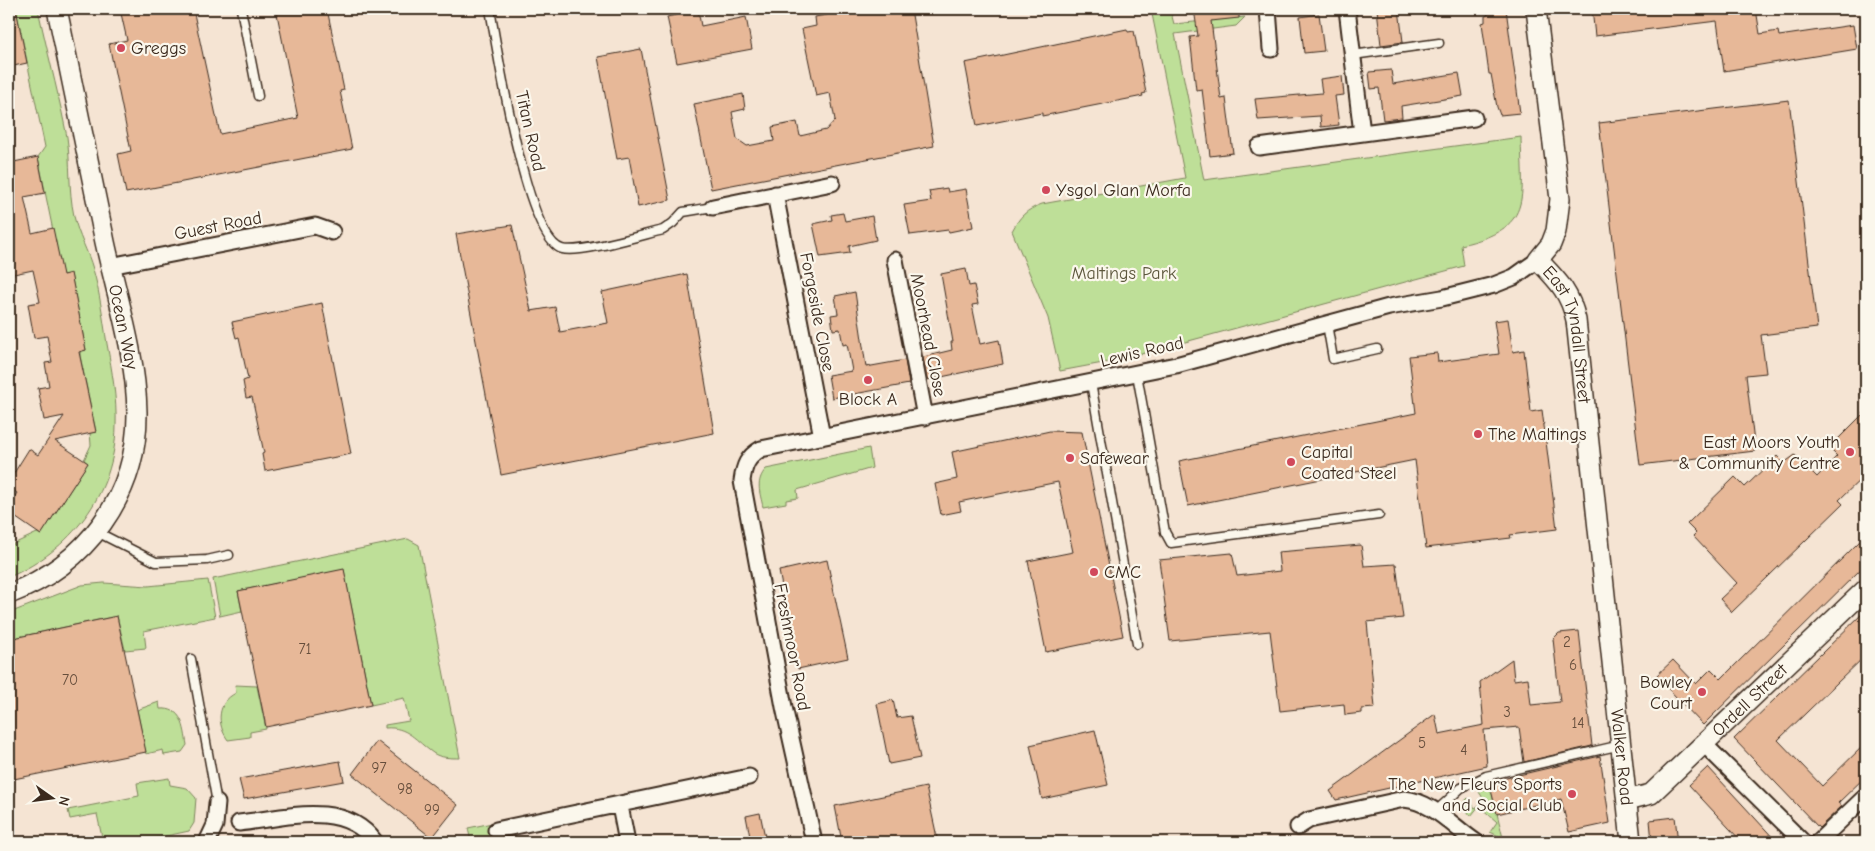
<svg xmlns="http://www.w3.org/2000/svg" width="1875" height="851" font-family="'Comic Neue',sans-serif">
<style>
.green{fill:#bedf98;stroke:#7c845b}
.building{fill:#e7b898;stroke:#3b2a1e}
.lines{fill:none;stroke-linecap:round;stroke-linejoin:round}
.service-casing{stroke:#3b2a1e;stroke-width:11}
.minor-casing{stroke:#3b2a1e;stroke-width:19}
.tertiary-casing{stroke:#3b2a1e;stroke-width:22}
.service{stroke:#fbf7ec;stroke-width:8}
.minor{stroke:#fbf7ec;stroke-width:15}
.tertiary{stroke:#fbf7ec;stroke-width:19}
.poi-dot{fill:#d1495b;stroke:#fbf7ec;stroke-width:2}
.labels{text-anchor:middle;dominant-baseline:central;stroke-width:4.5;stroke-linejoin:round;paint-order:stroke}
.number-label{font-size:15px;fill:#664e3c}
.poi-label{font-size:18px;fill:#3b2a1e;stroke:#fbf7ec;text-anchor:start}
.street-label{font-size:18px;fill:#3b2a1e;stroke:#fbf7ec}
.park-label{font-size:18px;fill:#5c573c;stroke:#fbf7ec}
</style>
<rect width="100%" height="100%" fill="#f5e4d3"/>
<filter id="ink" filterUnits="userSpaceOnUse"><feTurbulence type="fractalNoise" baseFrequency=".02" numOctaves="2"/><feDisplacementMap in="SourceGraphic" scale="10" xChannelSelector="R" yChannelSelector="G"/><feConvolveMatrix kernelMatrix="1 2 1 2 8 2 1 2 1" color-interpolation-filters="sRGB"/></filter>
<g filter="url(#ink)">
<!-- green -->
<path class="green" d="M 16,9 L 38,9 L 42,27 C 50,63 60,100 67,137 C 71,164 68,188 74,216 C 78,235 88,251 93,269 C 100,293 103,319 107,344 C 112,371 117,398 116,426 C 115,494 70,551 9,577 L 9,546 L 37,533 L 41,535 L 88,463 L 84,460 L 91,445 L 90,433 L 96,432 L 80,356 L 80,351 L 86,350 L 71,274 L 62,275 L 38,157 L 45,147 Z
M 1151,9 L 1170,9 L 1174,24 L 1245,17 L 1236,26 L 1175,34 L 1204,180 L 1521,137 C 1522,200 1534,228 1461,245 L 1464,266 L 1119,360 L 1060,371 L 1048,318 L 1012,231 C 1020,216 1026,210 1042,204 L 1185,178 Z
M 869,448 L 872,468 L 797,490 L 798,498 L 786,500 L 786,503 L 763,507 C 760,493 755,481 766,469 Z
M 408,539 L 419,545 L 460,758 C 451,758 440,758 433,753 C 416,741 408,726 385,728 L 385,725 L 409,721 L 404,698 L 371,705 L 344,570 L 238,591 L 242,611 L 220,616 L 213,579 Z
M 208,580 L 215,617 L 144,631 L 146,648 L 125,650 L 117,616 L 9,639 L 9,613 L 82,585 L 104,583 L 148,586 Z
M 235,685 L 257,686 L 266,729 L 250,732 L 250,737 L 228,740 C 216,724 217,702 236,693 Z
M 159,702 L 160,709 C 183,707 184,728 187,745 L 182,752 L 164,755 L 163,750 L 146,754 L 137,710 Z
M 169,778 L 170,785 L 187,788 L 196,798 L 194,823 L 189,831 L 139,842 L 103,842 L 97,814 L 70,819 L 68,810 L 139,796 L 137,783 Z
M 1490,785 L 1503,838 L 1490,832 L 1497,822 L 1479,806 L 1471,816 L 1465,809 L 1463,803 L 1468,798 L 1475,808 L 1485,801 L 1479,792 Z
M 492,823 L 496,842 L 471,842 L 468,828 Z"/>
<!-- building -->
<path class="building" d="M 9,9 L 16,9 L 27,63 L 9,67 Z
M 120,9 L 193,9 L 220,134 L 298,118 L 276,9 L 327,9 L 344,90 L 340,91 L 352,149 L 126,193 L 118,154 L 131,151 L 109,44 L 127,40 Z
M 858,9 L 911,9 L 934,146 L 711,189 L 694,104 L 743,94 L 745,109 L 732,112 L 737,139 L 747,146 L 774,141 L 772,127 L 797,122 L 800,136 L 826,130 L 835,120 L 830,93 L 816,96 L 802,29 L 816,26 L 815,17 Z
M 1194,9 L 1239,9 L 1239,18 L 1211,21 L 1221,99 L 1226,98 L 1233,153 L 1210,156 L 1202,89 L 1196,90 L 1190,37 L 1198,36 Z
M 1377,9 L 1399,9 L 1403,42 L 1381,45 Z
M 1487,9 L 1506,9 L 1520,113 L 1500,115 L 1497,107 L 1491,74 L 1489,74 L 1482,23 L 1485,22 L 1485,16 L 1488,15 Z
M 1592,9 L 1756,9 L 1760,34 L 1778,31 L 1779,36 L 1853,25 L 1857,49 L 1724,71 L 1717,21 L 1595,36 Z
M 698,10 L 701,26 L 746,17 L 752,49 L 677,63 L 667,17 Z
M 1319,14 L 1324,51 L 1304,53 L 1300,17 Z
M 1127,29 L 1128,32 L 1134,31 L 1146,93 L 1142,94 L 1143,96 L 1042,116 L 1042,113 L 977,126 L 965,63 Z
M 641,49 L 670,200 L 638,207 L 629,157 L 617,159 L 598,57 Z
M 1391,70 L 1393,84 L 1459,73 L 1463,96 L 1401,106 L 1402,118 L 1383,120 L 1379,88 L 1371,89 L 1369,72 Z
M 1342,76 L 1344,95 L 1335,96 L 1339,125 L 1321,127 L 1320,116 L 1258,120 L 1255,99 L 1322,93 L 1320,79 Z
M 1789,100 L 1817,328 L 1761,335 L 1766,373 L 1746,375 L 1755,451 L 1640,465 L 1599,123 Z
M 38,157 L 45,193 L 24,197 L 32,233 L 53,228 L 63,275 L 71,273 L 86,350 L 79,352 L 96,432 L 55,441 L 88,463 L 41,535 L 9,513 L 9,504 L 17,493 L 9,487 L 9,481 L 29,449 L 38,455 L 64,416 L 44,420 L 38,388 L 49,386 L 45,363 L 52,362 L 47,336 L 34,338 L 28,304 L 40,302 L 33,270 L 9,275 L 9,163 Z
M 947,188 L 948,192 L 966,189 L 973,227 L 949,232 L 948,230 L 910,235 L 904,205 L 931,201 L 929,191 Z
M 843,213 L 845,221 L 872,216 L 876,240 L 849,246 L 850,253 L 820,257 L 813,224 L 832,220 L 831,215 Z
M 512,225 L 531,311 L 555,307 L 560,332 L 608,323 L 602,292 L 687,274 L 714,433 L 501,475 L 456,234 Z
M 966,269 L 969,286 L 974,285 L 978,304 L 972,305 L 980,344 L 999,340 L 1003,364 L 927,380 L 923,357 L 952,350 L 951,342 L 953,342 L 941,274 Z
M 855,292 L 866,367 L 905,360 L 909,384 L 832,398 L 828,375 L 852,371 L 847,344 L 843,345 L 840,329 L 833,330 L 831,315 L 838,314 L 835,296 Z
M 322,303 L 351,454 L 265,471 L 262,454 L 264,453 L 252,397 L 246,398 L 243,381 L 248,379 L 239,337 L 236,338 L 232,322 Z
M 1508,319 L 1513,352 L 1524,350 L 1531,412 L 1542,410 L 1557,529 L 1510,535 L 1511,538 L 1426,548 L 1415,460 L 1188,506 L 1179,461 L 1416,413 L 1409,356 L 1437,353 L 1438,362 L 1499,354 L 1494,321 Z
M 1866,411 L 1866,474 L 1839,500 L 1843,504 L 1732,612 L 1720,599 L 1737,583 L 1693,536 L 1696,533 L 1687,524 L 1735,477 L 1745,487 L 1777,456 L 1784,463 L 1795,455 L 1817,477 L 1837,456 L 1829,448 Z
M 1050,431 L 1082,432 L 1123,636 L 1046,652 L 1028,561 L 1073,552 L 1058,482 L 959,502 L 961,511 L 941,515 L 935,484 L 957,479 L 952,452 Z
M 1866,535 L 1866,564 L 1703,725 L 1656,676 L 1673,660 L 1696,684 L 1711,669 L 1721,679 Z
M 1361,545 L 1364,566 L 1396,564 L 1403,618 L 1367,622 L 1375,708 L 1362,709 L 1362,713 L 1345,715 L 1344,704 L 1280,711 L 1270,631 L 1170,641 L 1159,560 L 1232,553 L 1237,576 L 1280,571 L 1278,552 Z
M 827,560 L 848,658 L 798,669 L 779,571 Z
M 344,569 L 371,705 L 266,727 L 238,591 Z
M 1866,610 L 1866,655 L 1778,740 L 1822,786 L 1866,743 L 1866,776 L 1838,803 L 1842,806 L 1819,828 L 1734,739 Z
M 117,616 L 146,752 L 9,780 L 9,639 Z
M 1579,631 L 1592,746 L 1524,762 L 1519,727 L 1484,730 L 1487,766 L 1336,800 L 1330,791 L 1435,714 L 1439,734 L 1484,725 L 1480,682 L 1512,659 L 1514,680 L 1528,678 L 1531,705 L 1560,702 L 1553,639 L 1559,633 Z
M 893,700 L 897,718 L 911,716 L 920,758 L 889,764 L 877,704 Z
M 1095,730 L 1108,785 L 1042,799 L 1030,745 Z
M 377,741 L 458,805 L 432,838 L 352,774 Z
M 1600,756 L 1610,823 L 1569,832 L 1561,799 L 1497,814 L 1489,782 Z
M 340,761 L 344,781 L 244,799 L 239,779 Z
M 1708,767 L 1777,842 L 1742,842 L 1689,785 Z
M 926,787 L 938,842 L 842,842 L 835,806 Z
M 760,813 L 766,842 L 751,842 L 746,816 Z
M 1675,817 L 1678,842 L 1652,842 L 1650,820 Z"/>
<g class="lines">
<defs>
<path id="service" d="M 241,9 L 258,96
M 490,9 C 497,48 526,239 562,249 C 580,254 642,235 663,230 L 673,223 L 683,212 L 713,207
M 1353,55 L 1439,43
M 1327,324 L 1333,359 L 1377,349
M 1137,374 L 1165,532 L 1171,543 L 1379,515
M 1091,383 L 1137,644
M 97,532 L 156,562 L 207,560 L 229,555
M 191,659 L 217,803
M 1436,811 L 1461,788 L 1486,776 L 1621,745"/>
<path id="minor" d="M 1268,9 L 1271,49
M 1347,9 L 1362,133
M 1259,147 L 1474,118
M 775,194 L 822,437
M 713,207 L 832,183
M 895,260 L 925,417
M 110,266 L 315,226 L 332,232
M 1704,744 L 1803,842
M 620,806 L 627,842
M 239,823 C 284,818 344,799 375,842
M 1298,827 L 1309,820 L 1404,799 C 1434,802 1453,827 1476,842
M 496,830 L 749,777
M 207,842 L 215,825 L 217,803
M 814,842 L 784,707 L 742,481 C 744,466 747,457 761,449 L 1176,365 L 1389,307 L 1442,298 L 1494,285 L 1514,277 L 1538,260
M 1818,842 L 1866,796"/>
<g id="tertiary">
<path id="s1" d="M 1536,9 L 1560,199 L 1556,231 L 1551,244 L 1538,260 C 1557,280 1570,292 1576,320 L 1631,842"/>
<path d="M 9,594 C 86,565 138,495 137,412 C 136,355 117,297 105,242 C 89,164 73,86 57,9"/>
<path id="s2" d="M 1627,800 L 1651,794 L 1866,589"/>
</g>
</defs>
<!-- service casing -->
<use href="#service" class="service-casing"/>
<!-- minor casing -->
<use href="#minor" class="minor-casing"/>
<!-- tertiary casing -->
<use href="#tertiary" class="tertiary-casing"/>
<!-- service -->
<use href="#service" class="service"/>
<!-- minor -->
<use href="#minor" class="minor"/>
<!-- tertiary -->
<use href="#tertiary" class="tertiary"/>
</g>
</g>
<!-- markers -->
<g class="poi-dot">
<circle cx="121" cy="48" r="5"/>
<circle cx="1046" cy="190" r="5"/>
<circle cx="868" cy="380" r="5"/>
<circle cx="1478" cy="434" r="5"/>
<circle cx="1850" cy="452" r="5"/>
<circle cx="1070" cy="458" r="5"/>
<circle cx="1291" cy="462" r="5"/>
<circle cx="1094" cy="572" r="5"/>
<circle cx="1702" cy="692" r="5"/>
<circle cx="1572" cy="794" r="5"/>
</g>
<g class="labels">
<!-- number labels -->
<g class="number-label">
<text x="1567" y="642">2</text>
<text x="305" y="649">71</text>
<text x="1573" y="665">6</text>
<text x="70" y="680">70</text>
<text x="1507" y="712">3</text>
<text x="1578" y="723">14</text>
<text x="1422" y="743">5</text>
<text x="1464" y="750">4</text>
<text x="379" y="768">97</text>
<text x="405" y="789">98</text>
<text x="432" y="810">99</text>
</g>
<!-- poi labels -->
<g class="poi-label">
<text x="131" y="48">Greggs</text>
<text x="1056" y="190">Ysgol Glan Morfa</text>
<text x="868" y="399" text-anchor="middle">Block A</text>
<text x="1488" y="434">The Maltings</text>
<text x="1840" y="442" text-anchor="end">East Moors Youth<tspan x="1840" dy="21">&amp; Community Centre</tspan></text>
<text x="1301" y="452">Capital<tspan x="1301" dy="21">Coated Steel</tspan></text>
<text x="1080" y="458">Safewear</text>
<text x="1104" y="572">CMC</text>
<text x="1692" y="682" text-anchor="end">Bowley<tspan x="1692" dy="21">Court</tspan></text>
<text x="1562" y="784" text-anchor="end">The New Fleurs Sports<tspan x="1562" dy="21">and Social Club</tspan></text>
</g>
<!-- street labels -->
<g class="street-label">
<text transform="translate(530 131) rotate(77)">Titan Road</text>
<text transform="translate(218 226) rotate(-11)">Guest Road</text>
<text transform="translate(817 312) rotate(79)">Forgeside Close</text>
<text transform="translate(123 327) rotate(78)">Ocean Way</text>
<text transform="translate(928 335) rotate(79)">Moorhead Close</text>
<text stroke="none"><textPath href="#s1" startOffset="342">East Tyndall Street</textPath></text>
<text transform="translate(1142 352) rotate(-13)">Lewis Road</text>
<text transform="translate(792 647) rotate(79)">Freshmoor Road</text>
<text stroke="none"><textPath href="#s2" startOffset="161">Ordell Street</textPath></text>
<text stroke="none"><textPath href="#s1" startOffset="770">Walker Road</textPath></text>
</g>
<!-- park labels -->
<g class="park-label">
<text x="1124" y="273">Maltings Park</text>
</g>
</g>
<!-- margin -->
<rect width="1875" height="851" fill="none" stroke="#fbf7ec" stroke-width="30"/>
<rect x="15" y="15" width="1845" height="821" fill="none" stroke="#3b2a1e" stroke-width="2" filter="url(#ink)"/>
<!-- north arrow -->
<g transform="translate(52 798) rotate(104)" stroke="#fbf7ec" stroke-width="4" paint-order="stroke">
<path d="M0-4L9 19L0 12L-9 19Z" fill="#3b2a1e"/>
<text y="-8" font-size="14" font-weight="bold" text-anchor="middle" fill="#3b2a1e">N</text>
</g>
</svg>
